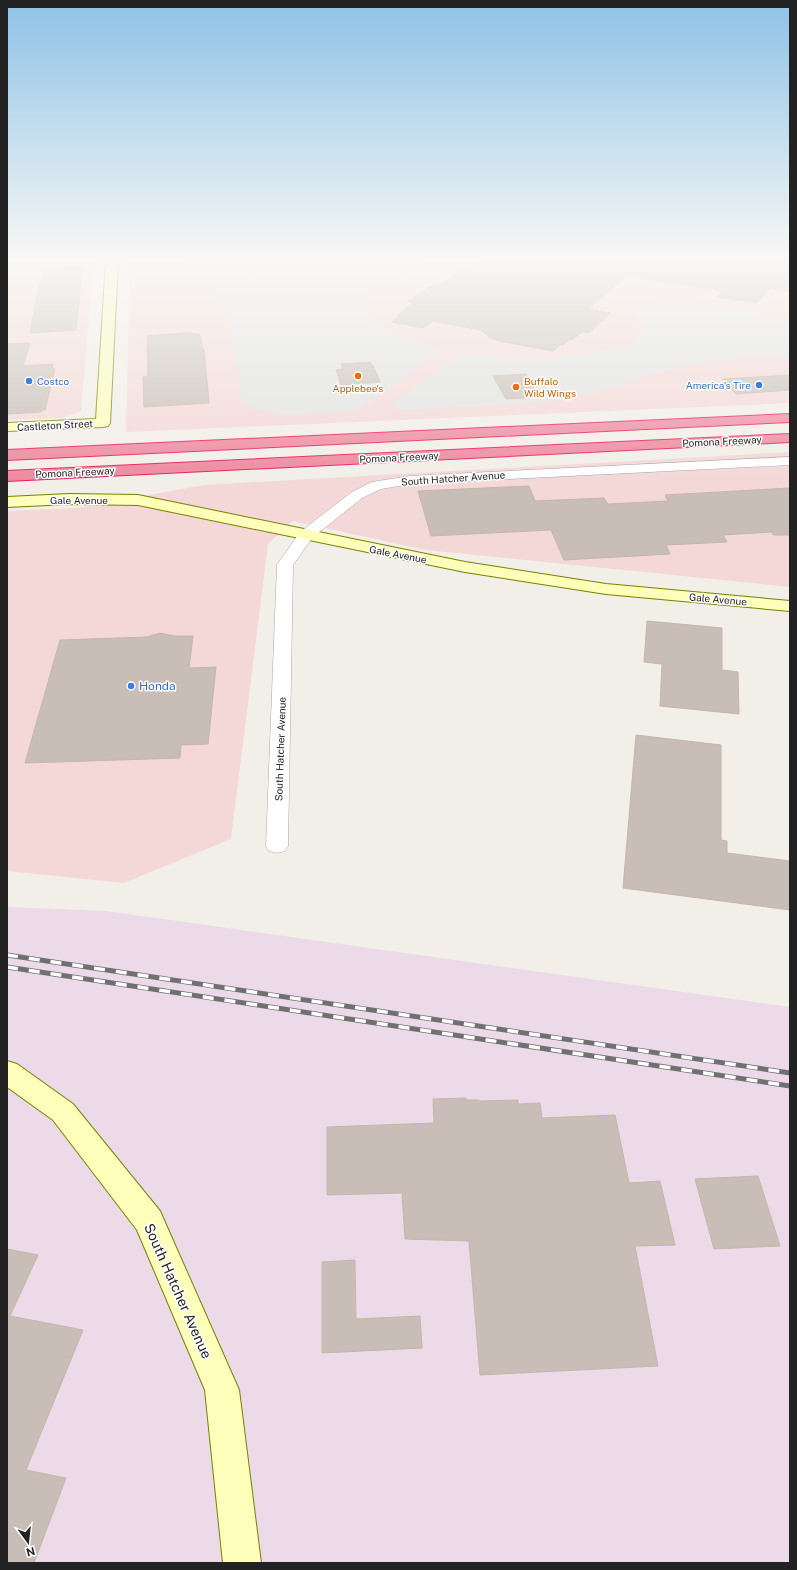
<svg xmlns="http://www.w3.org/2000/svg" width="797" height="1570" font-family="'Public Sans',sans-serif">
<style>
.commercial{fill:#f4d8d7}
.industrial{fill:#ecdae9}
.parking{fill:#e2e2e2}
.building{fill:#c8beb7;stroke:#c6b5a9}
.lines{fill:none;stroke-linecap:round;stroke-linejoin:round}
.street-casing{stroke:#a9a9a9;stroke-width:1}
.secondary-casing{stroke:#758200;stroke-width:2}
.highway-casing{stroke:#e91d65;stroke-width:2}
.street{fill:#fff;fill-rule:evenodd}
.secondary{fill:#fcfeba;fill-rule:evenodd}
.highway{fill:#ee8b9f;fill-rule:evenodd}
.rail-casing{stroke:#707070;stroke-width:5}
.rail{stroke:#fff;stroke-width:3.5;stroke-dasharray:11;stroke-linecap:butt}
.food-dot{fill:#e8710a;stroke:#fff;stroke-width:1.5}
.shop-dot{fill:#3f7fe0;stroke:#fff;stroke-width:1.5}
.labels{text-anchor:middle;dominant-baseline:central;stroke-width:3;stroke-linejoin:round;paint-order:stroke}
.far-shop-label{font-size:10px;fill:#366cbe;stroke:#fff;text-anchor:start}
.far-food-label{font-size:10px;fill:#c56008;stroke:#fff;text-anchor:start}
.far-street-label{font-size:10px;fill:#222;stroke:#fff}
.shop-label{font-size:12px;fill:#366cbe;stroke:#fff;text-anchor:start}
.near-street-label{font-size:14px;fill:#222;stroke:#fff}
</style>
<rect width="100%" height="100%" fill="#f2efe8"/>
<!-- commercial -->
<path class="commercial" d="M 7,261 L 94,261 L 81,411 L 63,418 L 7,420 Z
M 130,261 L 790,261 L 790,403 L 126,432 Z
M 790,452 L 790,587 L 426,550 L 293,521 L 268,544 L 231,839 L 124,883 L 7,871 L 7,511 L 77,508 L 204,485 Z"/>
<!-- industrial -->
<path class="industrial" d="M 7,907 L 106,911 L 790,1007 L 790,1563 L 7,1563 Z"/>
<!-- parking -->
<path class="parking" d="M 177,261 L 423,261 L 426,264 L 422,272 L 405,278 L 380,283 L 369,290 L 362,301 L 363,310 L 365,315 L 383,329 L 393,334 L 438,348 L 441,350 L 382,394 L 357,411 L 291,415 L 275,414 L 253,408 L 243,402 L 241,396 L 230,322 L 212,289 L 205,281 Z
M 667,300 L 694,301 L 724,308 L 790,318 L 790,357 L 745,358 L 699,363 L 651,374 L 616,388 L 560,400 L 500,405 L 403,410 L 396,408 L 392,404 L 461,353 L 516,358 L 562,357 L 590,354 L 629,344 L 641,338 L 646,333 L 647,328 L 644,324 L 634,316 L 633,312 L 636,308 L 645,303 Z"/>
<!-- building -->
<path class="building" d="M 475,261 L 790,261 L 790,291 L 770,288 L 757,303 L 717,297 L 723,291 L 627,276 L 588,309 L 610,313 L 589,333 L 582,332 L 572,340 L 570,339 L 563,345 L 560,345 L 553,351 L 499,341 L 490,338 L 481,330 L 433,321 L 423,328 L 392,322 L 400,316 L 397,316 L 405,310 L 404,310 L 414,302 L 408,301 L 435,284 L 439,285 Z
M 79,266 L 82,267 L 82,272 L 76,330 L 30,333 L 40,280 L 42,280 L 44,269 Z
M 183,333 L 199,334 L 201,337 L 202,347 L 204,349 L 209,403 L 144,407 L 143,377 L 148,376 L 147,336 Z
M 30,343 L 23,366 L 53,364 L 52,369 L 55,369 L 45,410 L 42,410 L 41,412 L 7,414 L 7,344 Z
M 370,362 L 371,365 L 373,365 L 380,382 L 341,385 L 336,370 L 343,369 L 341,364 Z
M 526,374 L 539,397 L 506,399 L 493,376 Z
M 790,375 L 790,390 L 736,394 L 722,379 Z
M 529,486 L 535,501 L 604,498 L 608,504 L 668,501 L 665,495 L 790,488 L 790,535 L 773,535 L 772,532 L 723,535 L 727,542 L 666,545 L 670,554 L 564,560 L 551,530 L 431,536 L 418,491 Z
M 647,621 L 722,628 L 722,670 L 738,672 L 739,714 L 660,706 L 662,664 L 644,662 Z
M 160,633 L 174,636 L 193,636 L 189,668 L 216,667 L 208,744 L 181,745 L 180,758 L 25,763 L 60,640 L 147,637 Z
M 636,735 L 721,745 L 721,840 L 727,841 L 727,853 L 790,861 L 790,910 L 623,888 Z
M 466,1098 L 466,1100 L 479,1100 L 479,1101 L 518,1100 L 518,1104 L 540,1103 L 542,1118 L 615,1115 L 629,1183 L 660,1181 L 675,1245 L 635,1246 L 658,1366 L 480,1375 L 469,1241 L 405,1239 L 402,1193 L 327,1195 L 327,1127 L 434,1123 L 433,1099 Z
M 758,1176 L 780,1246 L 714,1249 L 695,1179 Z
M 7,1249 L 38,1255 L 10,1316 L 83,1330 L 26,1470 L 66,1478 L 34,1563 L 7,1563 Z
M 355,1260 L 356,1319 L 420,1316 L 422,1348 L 322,1353 L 322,1262 Z"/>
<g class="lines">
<defs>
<path id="street" d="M 790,457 L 790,465 L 410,484 L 381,489 L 362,498 L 312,538 L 293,565 L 288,846 L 285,851 L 277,853 L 269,851 L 266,846 L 277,565 L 300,532 L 352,492 L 372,482 L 410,476 Z"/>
<path id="secondary" d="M 106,261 L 118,261 L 110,423 L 108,426 L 103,427 L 7,431 L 7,423 L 96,419 Z
M 69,494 L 138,495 L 465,562 L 606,584 L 790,601 L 790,611 L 606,594 L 465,572 L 138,505 L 69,504 L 7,507 L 7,497 Z
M 7,1061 L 17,1064 L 73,1104 L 160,1211 L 239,1390 L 261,1563 L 223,1563 L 205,1390 L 137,1230 L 53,1120 L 7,1087 Z"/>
<path id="highway" d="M 790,414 L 790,422 L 7,460 L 7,450 Z
M 790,434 L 790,442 L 7,481 L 7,471 Z"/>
</defs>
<!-- street casing -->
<use href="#street" class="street-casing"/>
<!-- secondary casing -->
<use href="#secondary" class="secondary-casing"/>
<!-- highway casing -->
<use href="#highway" class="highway-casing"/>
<!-- street -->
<use href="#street" class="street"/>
<!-- secondary -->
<use href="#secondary" class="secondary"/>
<!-- highway -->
<use href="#highway" class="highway"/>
<defs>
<path id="rail" d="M 7,955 L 790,1073
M 7,967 L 790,1086"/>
</defs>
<!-- rail casing -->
<use href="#rail" class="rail-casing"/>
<!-- rail -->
<use href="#rail" class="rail"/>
</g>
<!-- sky -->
<linearGradient id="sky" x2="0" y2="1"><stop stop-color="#8dc2e6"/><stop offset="0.54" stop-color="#f9f8f5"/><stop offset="1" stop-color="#f9f8f5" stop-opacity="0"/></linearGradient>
<rect width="797" height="480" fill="url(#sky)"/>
<!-- markers -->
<g class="food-dot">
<circle cx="358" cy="376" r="4"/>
<circle cx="516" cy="387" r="4"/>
</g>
<g class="shop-dot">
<circle cx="29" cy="381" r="4"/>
<circle cx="759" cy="385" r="4"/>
<circle cx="131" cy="686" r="4"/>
</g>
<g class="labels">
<!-- far-shop labels -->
<g class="far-shop-label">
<text x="37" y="381">Costco</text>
<text x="751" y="385" text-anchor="end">America's Tire</text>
</g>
<!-- far-food labels -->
<g class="far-food-label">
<text x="524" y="381">Buffalo<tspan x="524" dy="12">Wild Wings</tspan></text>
<text x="358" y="388" text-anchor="middle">Applebee's</text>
</g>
<!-- far-street labels -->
<g class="far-street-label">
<text transform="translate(55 425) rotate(-3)">Castleton Street</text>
<text transform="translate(722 441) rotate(-3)">Pomona Freeway</text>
<text transform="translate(399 457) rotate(-3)">Pomona Freeway</text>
<text transform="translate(75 472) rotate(-3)">Pomona Freeway</text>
<text transform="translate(453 478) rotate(-4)">South Hatcher Avenue</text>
<text x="79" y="500">Gale Avenue</text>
<text transform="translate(398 554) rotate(11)">Gale Avenue</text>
<text transform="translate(718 599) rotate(5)">Gale Avenue</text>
<text transform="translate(280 749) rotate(-88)">South Hatcher Avenue</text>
</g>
<!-- shop labels -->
<g class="shop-label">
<text x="139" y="686">Honda</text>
</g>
<!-- near-street labels -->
<g class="near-street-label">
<text transform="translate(178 1291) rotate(66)">South Hatcher Avenue</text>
</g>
</g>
<!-- border -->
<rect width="797" height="1570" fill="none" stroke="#222222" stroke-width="16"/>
<!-- north arrow -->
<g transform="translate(28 1542) rotate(165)" stroke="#ffffff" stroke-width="3" paint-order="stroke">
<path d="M0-3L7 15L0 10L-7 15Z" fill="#222222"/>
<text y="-6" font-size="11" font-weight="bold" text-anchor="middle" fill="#222222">N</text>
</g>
</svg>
